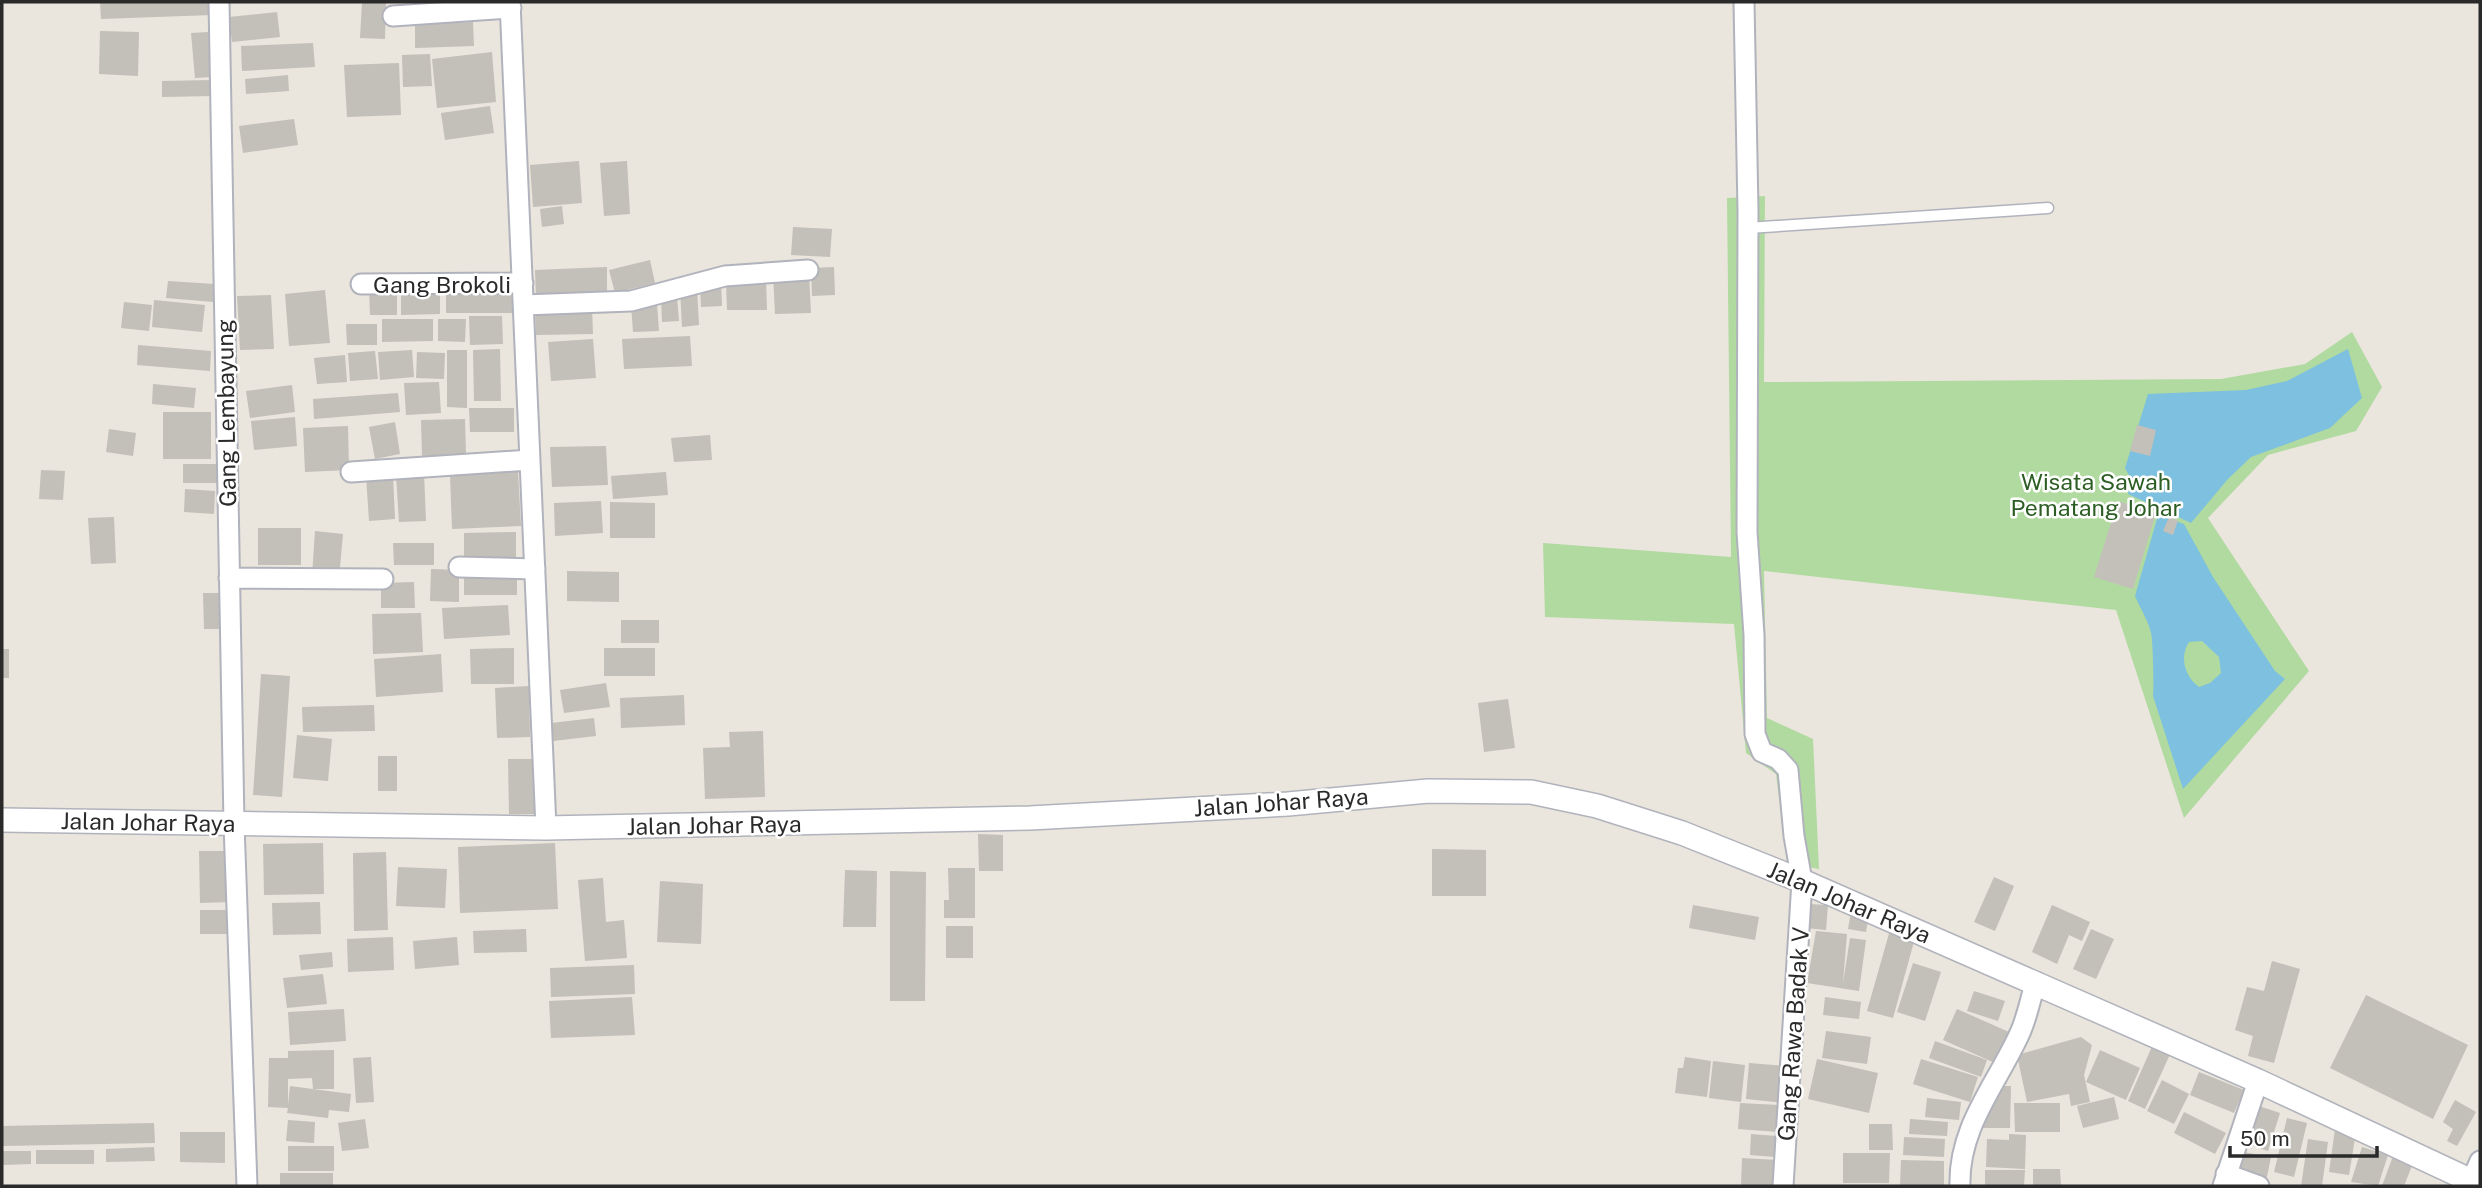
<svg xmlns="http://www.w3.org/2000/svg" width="2482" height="1188" font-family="'Public Sans',sans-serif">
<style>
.green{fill:#b1daa0}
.water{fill:#7dc0df;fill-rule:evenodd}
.building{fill:#c3bfb9}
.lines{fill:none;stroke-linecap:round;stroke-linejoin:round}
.service-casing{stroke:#b1b3bc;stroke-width:13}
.minor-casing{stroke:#b1b3bc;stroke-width:23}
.tertiary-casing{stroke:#b1b3bc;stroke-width:26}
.service{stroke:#fff;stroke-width:10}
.minor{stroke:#fff;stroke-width:19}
.tertiary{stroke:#fff;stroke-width:23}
.labels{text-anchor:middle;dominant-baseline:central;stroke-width:5;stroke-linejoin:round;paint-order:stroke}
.street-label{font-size:23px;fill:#2a2a2a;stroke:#fff}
.park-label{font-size:23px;fill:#2c5e23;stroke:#fff}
</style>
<rect width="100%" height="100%" fill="#eae5dd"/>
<!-- green -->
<path class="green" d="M 1765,196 L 1764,382 L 2221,379 L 2305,364 L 2352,332 L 2382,387 L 2356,431 L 2268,455 L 2208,518 L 2309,671 L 2184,818 L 2116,610 L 1764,571 L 1767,718 L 1813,739 L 1819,869 L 1787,863 L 1776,774 L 1746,753 L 1734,624 L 1545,617 L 1543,543 L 1731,557 L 1727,198 Z"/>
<!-- water -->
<path class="water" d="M 2348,349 L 2362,398 L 2330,428 L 2251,457 L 2228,479 L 2191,523 L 2128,494 L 2131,479 L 2125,468 L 2148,394 L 2246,390 L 2287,381 Z
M 2158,515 L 2184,524 L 2213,577 L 2275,671 L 2285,679 L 2183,789 L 2153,696 C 2154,690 2153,639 2151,633 C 2148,620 2140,608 2135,596 ZM 2202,641 L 2219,657 L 2221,673 L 2210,683 L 2199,687 C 2185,677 2179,657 2189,642 Z"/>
<!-- building -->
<path class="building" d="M 100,2 L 212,2 L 212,15 L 101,19 Z
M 362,2 L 386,2 L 385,39 L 360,38 Z
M 277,12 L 280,37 L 232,42 L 229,17 Z
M 473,22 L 474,46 L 415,48 L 415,24 Z
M 100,31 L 139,32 L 138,76 L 99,74 Z
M 208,32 L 212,77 L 195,78 L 191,33 Z
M 313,43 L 315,67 L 242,71 L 241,46 Z
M 492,52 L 496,102 L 437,108 L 432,59 Z
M 430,54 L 432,86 L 403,87 L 402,55 Z
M 399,63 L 401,115 L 347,117 L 344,65 Z
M 288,75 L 289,91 L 246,94 L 245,79 Z
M 212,80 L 213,96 L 162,97 L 162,81 Z
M 490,106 L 494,133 L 445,140 L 441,113 Z
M 294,119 L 298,145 L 243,153 L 239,126 Z
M 579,161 L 582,203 L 533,207 L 530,165 Z
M 627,161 L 630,214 L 604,216 L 600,163 Z
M 562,206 L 564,224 L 542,227 L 540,209 Z
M 793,227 L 832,229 L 830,257 L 791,255 Z
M 650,260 L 655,283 L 615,293 L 609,270 Z
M 607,267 L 607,294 L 536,297 L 535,270 Z
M 834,267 L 835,295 L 812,296 L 811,268 Z
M 809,273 L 811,313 L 775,314 L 773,275 Z
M 766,279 L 767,310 L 727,310 L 726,280 Z
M 168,281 L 214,284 L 213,302 L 166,298 Z
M 721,282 L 722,306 L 701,307 L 700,283 Z
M 440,284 L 440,314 L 401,315 L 401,285 Z
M 369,286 L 397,286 L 397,315 L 370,315 Z
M 446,287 L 516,287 L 517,313 L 446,313 Z
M 697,288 L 699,325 L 682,327 L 680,289 Z
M 325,290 L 330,343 L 289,346 L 285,294 Z
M 271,295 L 274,349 L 240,350 L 237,296 Z
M 677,297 L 679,321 L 662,322 L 661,298 Z
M 154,300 L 205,305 L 202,332 L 152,327 Z
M 124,302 L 152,305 L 149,331 L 121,328 Z
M 657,303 L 659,331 L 633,332 L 631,304 Z
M 592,307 L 593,334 L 536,335 L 535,309 Z
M 469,316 L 502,316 L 503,344 L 470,345 Z
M 382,319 L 433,319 L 433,341 L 382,342 Z
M 438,319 L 466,319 L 465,342 L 438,341 Z
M 346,324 L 377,324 L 377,345 L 347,345 Z
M 690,336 L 692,366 L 624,369 L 622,339 Z
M 593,339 L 596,378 L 551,381 L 548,342 Z
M 138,345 L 211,351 L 210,371 L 137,365 Z
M 500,349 L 501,401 L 474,401 L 473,350 Z
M 412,350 L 414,377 L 380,380 L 378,352 Z
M 447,350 L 467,350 L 467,408 L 447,407 Z
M 375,351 L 378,379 L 350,381 L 348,353 Z
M 417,352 L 445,353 L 444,379 L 416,378 Z
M 345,355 L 347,382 L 317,384 L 314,358 Z
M 439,382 L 441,413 L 406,415 L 404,383 Z
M 153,384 L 196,388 L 194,408 L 152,404 Z
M 292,385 L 295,412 L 250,418 L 246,391 Z
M 398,393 L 400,412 L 314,419 L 313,399 Z
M 469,408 L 514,408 L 514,432 L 470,432 Z
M 163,412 L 211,412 L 211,459 L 163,459 Z
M 295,417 L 297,446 L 254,450 L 251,421 Z
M 465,419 L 466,455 L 422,456 L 421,420 Z
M 395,422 L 400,454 L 375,459 L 369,427 Z
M 2137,425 L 2156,430 L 2150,456 L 2130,451 Z
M 348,426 L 349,470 L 305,472 L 303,428 Z
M 109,429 L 136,433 L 133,456 L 106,452 Z
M 710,435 L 712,460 L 674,462 L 671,438 Z
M 606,446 L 608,485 L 552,487 L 550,447 Z
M 183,464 L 218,464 L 218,483 L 183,483 Z
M 41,470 L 65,471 L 63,500 L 39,499 Z
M 518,472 L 521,526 L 452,529 L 450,474 Z
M 666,472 L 668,495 L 613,499 L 611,476 Z
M 424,473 L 426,521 L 399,522 L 396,475 Z
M 393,475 L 395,519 L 369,521 L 366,476 Z
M 185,489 L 215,491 L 214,514 L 184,512 Z
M 601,501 L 603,533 L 555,536 L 554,503 Z
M 2118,501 L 2156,513 L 2133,589 L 2094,577 Z
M 610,502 L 655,503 L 655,538 L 610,538 Z
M 114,517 L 116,563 L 91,564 L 88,518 Z
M 2169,517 L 2178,520 L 2173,535 L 2163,531 Z
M 258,528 L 301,528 L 301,565 L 258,565 Z
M 315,531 L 343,534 L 339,578 L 312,576 Z
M 516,532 L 516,563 L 464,564 L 464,533 Z
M 393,543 L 434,543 L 434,565 L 394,565 Z
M 431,569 L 459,570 L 459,602 L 430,601 Z
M 464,569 L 517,569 L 517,595 L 464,595 Z
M 567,571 L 619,572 L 619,602 L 567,601 Z
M 414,582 L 415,608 L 381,608 L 381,583 Z
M 203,593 L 219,593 L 220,629 L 204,629 Z
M 508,605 L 510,635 L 444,639 L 442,608 Z
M 421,613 L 423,652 L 373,654 L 372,614 Z
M 621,620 L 659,620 L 659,643 L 621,643 Z
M 514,648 L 514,684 L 471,684 L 470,649 Z
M 604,648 L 655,648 L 655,676 L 604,676 Z
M 2,649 L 9,649 L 9,678 L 2,678 Z
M 441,654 L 443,692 L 376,697 L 374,659 Z
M 261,674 L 290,676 L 282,797 L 253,795 Z
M 606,683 L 610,707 L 564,713 L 560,690 Z
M 529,686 L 530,737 L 497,738 L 495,688 Z
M 684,695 L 685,725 L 621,728 L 620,698 Z
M 1508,699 L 1515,748 L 1484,752 L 1478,703 Z
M 374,705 L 375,731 L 303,732 L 302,707 Z
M 594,718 L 596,736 L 553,741 L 551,723 Z
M 763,731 L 765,797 L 705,799 L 703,748 L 730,747 L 729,732 Z
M 297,735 L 332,739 L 328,781 L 293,778 Z
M 378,756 L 397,756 L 397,791 L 378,791 Z
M 508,759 L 536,759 L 537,814 L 509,814 Z
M 978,834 L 1003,835 L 1003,871 L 979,871 Z
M 323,843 L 324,894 L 264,895 L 263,844 Z
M 555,843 L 558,909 L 460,913 L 458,847 Z
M 1432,849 L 1486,850 L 1486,896 L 1432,896 Z
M 199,851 L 231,851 L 232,902 L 200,903 Z
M 386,852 L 388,930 L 354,931 L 353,853 Z
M 398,867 L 447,869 L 445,908 L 396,906 Z
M 948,868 L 975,868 L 975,918 L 944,918 L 944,900 L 949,900 Z
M 845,870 L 877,871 L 876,927 L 843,927 Z
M 890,871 L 926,872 L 925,1001 L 890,1001 Z
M 1994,877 L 2014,886 L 1995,931 L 1974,922 Z
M 603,878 L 606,922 L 624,920 L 627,958 L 585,961 L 578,880 Z
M 660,881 L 703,884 L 701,944 L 657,942 Z
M 320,902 L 321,934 L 273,935 L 272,903 Z
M 1808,904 L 1828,905 L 1826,930 L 1806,928 Z
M 1693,905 L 1759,917 L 1755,940 L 1689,928 Z
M 2052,905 L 2090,922 L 2082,941 L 2069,935 L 2057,964 L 2032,952 Z
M 200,910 L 233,910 L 233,934 L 200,934 Z
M 1851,911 L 1869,915 L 1866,932 L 1848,929 Z
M 946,926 L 973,926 L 973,958 L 946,958 Z
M 526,929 L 527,952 L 474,953 L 473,931 Z
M 2091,929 L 2114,939 L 2096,979 L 2073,969 Z
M 1890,930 L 1915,938 L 1893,1018 L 1867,1011 Z
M 1816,931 L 1847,934 L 1843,983 L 1850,938 L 1866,940 L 1859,991 L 1807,983 Z
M 393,937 L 394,970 L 348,972 L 347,939 Z
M 457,937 L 459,965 L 415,969 L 413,941 Z
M 332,952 L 333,967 L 301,970 L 299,955 Z
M 2272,961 L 2300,969 L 2274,1063 L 2248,1056 L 2253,1036 L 2235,1030 L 2247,987 L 2264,991 Z
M 1913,963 L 1941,972 L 1925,1021 L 1897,1012 Z
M 634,965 L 635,994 L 551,997 L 550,968 Z
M 323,974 L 327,1004 L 287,1008 L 283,978 Z
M 1974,991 L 2005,1001 L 1998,1021 L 1967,1011 Z
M 2366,995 L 2468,1045 L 2433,1119 L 2330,1068 Z
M 632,997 L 635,1035 L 551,1038 L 549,1001 Z
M 1825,997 L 1861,1002 L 1859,1019 L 1823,1015 Z
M 344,1009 L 346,1041 L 290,1045 L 288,1012 Z
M 1957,1009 L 2009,1032 L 1995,1063 L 1943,1040 Z
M 1826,1031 L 1871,1037 L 1867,1064 L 1822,1058 Z
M 2081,1037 L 2092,1045 L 2084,1075 L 2090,1102 L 2071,1106 L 2069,1094 L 2027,1102 L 2017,1055 Z
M 1935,1041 L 1987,1060 L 1981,1077 L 1929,1058 Z
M 2154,1042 L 2172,1050 L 2145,1109 L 2128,1101 Z
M 334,1050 L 334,1089 L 313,1089 L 312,1078 L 288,1079 L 288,1105 L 290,1086 L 351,1094 L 349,1112 L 329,1110 L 328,1118 L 287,1113 L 288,1108 L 268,1107 L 269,1058 L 288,1058 L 288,1051 Z
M 2100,1050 L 2140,1068 L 2126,1100 L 2086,1082 Z
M 371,1057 L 374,1102 L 356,1103 L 353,1058 Z
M 1685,1057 L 1711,1061 L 1707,1097 L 1675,1093 L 1678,1068 L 1683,1068 Z
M 1817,1059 L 1878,1073 L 1869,1113 L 1808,1099 Z
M 1921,1059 L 1978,1077 L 1970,1102 L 1913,1084 Z
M 1713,1061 L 1745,1065 L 1741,1102 L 1709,1098 Z
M 1749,1063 L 1787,1066 L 1784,1103 L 1746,1099 Z
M 2199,1072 L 2244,1090 L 2234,1113 L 2190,1095 Z
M 2162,1080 L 2189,1094 L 2174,1124 L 2147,1111 Z
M 1994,1086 L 2011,1086 L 2010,1128 L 1983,1128 L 1983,1108 L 1993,1108 Z
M 2114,1097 L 2119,1119 L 2083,1128 L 2077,1106 Z
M 1927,1098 L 1961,1102 L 1959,1120 L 1925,1117 Z
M 2455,1100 L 2476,1112 L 2457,1146 L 2447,1141 L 2453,1129 L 2443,1122 Z
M 1740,1103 L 1779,1105 L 1778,1132 L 1738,1129 Z
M 2014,1103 L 2060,1103 L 2060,1132 L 2015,1132 Z
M 2253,1104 L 2280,1113 L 2268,1151 L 2241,1142 Z
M 2184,1112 L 2226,1133 L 2215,1154 L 2174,1133 Z
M 2287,1118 L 2307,1123 L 2294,1177 L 2274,1172 Z
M 365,1119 L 369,1148 L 342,1151 L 338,1123 Z
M 1910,1119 L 1948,1122 L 1947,1136 L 1909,1134 Z
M 288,1120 L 315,1122 L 314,1143 L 286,1141 Z
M 154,1123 L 155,1143 L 2,1146 L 2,1126 Z
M 1869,1124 L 1892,1124 L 1893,1150 L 1869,1150 Z
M 2335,1129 L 2356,1132 L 2349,1175 L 2329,1172 Z
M 180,1132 L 225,1132 L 225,1163 L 180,1162 Z
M 1751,1134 L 1777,1136 L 1775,1157 L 1750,1155 Z
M 2009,1134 L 2026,1135 L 2025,1169 L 1986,1167 L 1987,1139 L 2009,1140 Z
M 1904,1137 L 1945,1139 L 1944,1157 L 1903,1155 Z
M 2308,1139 L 2328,1142 L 2322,1186 L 2301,1186 Z
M 288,1146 L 334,1146 L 334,1171 L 288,1171 Z
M 154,1147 L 155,1161 L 106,1162 L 106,1149 Z
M 2362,1147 L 2388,1155 L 2378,1186 L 2351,1182 Z
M 36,1150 L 94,1150 L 94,1164 L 36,1164 Z
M 2,1151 L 31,1151 L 31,1164 L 2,1165 Z
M 2238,1151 L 2271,1157 L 2266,1181 L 2233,1174 Z
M 1843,1153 L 1890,1153 L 1889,1183 L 1843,1183 Z
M 2393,1156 L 2413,1163 L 2404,1186 L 2382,1186 Z
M 1742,1158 L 1777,1160 L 1775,1186 L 1741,1186 Z
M 1901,1160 L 1944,1161 L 1944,1186 L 1900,1186 Z
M 2033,1169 L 2060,1169 L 2061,1186 L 2033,1186 Z
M 1985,1170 L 2025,1170 L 2024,1186 L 1985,1186 Z
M 280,1173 L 333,1173 L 333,1186 L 280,1186 Z"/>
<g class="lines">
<defs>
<path id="service" d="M 1748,228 L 2048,208"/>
<path id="minor" d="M 219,2 L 234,824 L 247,1186
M 510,2 L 546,828
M 1744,2 L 1748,211 L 1747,532 L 1754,635 L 1755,734 L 1762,752 L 1778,759 L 1788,770 L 1794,836 L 1802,881 L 1783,1186
M 393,16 L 511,8
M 361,284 L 523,283
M 524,305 L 631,301 L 725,276 L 808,270
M 351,472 L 530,460
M 459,567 L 535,569
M 229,578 L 383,579
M 2226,1174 L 2259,1186
M 1960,1186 C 1958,1128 1996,1085 2019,1035 C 2027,1019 2030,999 2036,982
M 2223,1186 L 2258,1081
M 2469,1186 L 2480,1161"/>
<path id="tertiary" d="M 2,820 L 546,828 L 1030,818 L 1288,804 L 1428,791 L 1531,792 L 1597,806 L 1682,833 L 1802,881 L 2258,1081 L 2480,1185"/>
</defs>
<!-- service casing -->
<use href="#service" class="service-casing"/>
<!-- minor casing -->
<use href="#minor" class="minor-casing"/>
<!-- tertiary casing -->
<use href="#tertiary" class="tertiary-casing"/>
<!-- service -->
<use href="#service" class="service"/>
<!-- minor -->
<use href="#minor" class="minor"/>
<!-- tertiary -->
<use href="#tertiary" class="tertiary"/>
</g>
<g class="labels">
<!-- street labels -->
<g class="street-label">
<text x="442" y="284">Gang Brokoli</text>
<text transform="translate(226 413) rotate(-91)">Gang Lembayung</text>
<text transform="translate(1281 802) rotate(-4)">Jalan Johar Raya</text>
<text transform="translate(148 822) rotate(1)">Jalan Johar Raya</text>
<text transform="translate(714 825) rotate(-1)">Jalan Johar Raya</text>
<text transform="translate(1849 902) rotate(23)">Jalan Johar Raya</text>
<text transform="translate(1793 1034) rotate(-86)">Gang Rawa Badak V</text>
</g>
<!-- park labels -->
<g class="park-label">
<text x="2096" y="481">Wisata Sawah<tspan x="2096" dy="26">Pematang Johar</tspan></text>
</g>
</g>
<!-- border -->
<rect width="2482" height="1188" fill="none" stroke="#2a2a2a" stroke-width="7"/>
<!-- scale -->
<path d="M2230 1146v10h147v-10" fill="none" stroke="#2a2a2a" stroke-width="3.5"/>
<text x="2240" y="1146" font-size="21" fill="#2a2a2a" stroke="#ffffff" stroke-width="5" paint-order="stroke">50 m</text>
</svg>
